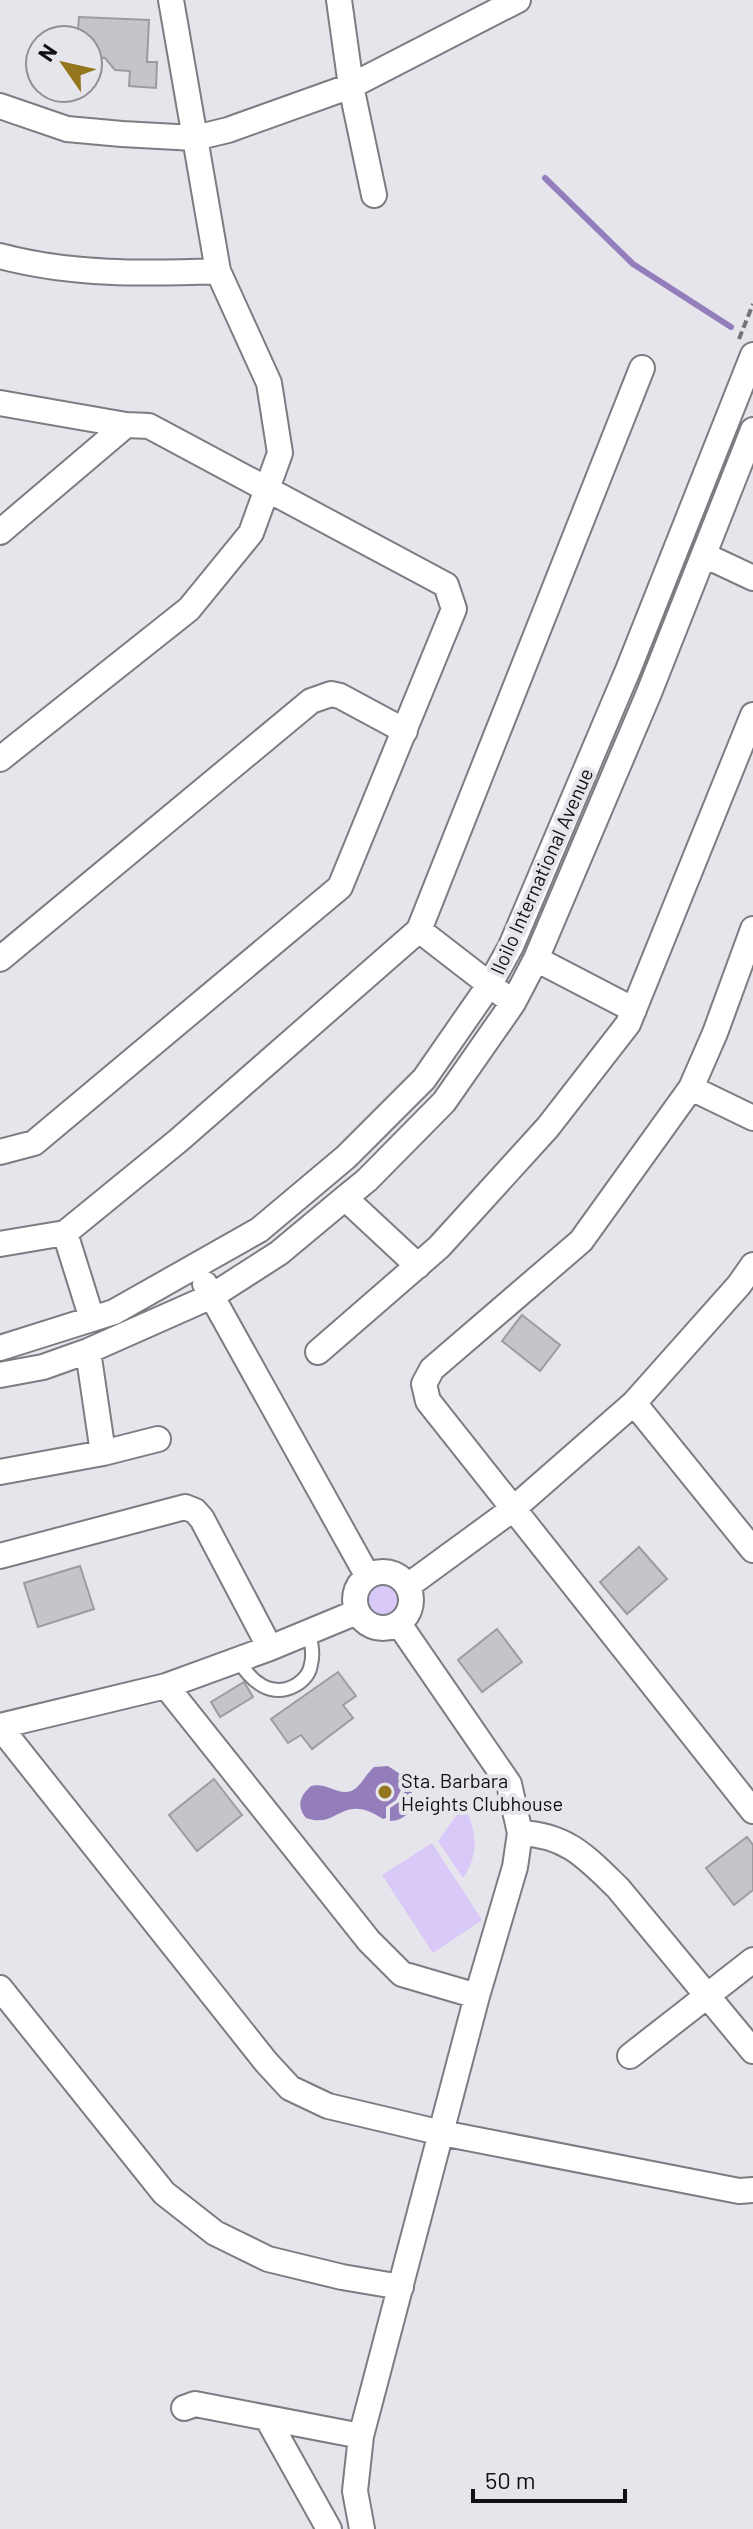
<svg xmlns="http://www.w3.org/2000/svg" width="753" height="2529" font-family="Barlow,sans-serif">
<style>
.green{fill:#d8c9f8}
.water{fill:#937ebb}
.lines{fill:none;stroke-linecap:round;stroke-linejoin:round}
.stream{stroke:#937ebb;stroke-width:6}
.building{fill:#c6c4cb;stroke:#9d9ba2;stroke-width:2}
.service-casing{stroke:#7d7c82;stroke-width:16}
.minor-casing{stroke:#7d7c82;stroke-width:28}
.path{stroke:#757378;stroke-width:4;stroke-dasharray:8 4;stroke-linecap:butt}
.service{stroke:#fff;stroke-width:12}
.minor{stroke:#fff;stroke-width:24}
.poi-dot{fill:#93761d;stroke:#e7e5ec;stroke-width:3}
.labels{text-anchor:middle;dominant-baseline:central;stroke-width:8;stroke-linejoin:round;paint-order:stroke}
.street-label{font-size:20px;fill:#111013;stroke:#e7e5ec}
.poi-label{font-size:20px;fill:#111013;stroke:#e7e5ec;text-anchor:start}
</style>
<rect width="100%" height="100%" fill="#e7e5ec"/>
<!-- green -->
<path class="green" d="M364 1599a19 19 0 1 1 38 0a19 19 0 1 1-38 0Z
M 460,1810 L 468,1814 C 478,1838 477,1857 463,1878 L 438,1841 Z
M 432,1843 L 482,1920 L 433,1953 L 382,1875 Z"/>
<!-- water -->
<path class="water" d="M 388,1766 L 400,1774 L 403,1786 L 396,1800 L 386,1807 L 386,1818 L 383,1819 C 342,1791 338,1830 306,1818 C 296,1806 300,1796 311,1786 C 329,1781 341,1800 356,1788 C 363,1782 367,1773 374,1767 Z
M 407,1787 L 414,1795 C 413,1810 405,1821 390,1821 L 390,1808 L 399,1802 Z"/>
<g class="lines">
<!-- stream -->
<path class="stream" d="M 545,178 L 633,264 L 731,327"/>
</g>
<!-- building -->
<path class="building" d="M 79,17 L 149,20 L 147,62 L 157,62 L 156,88 L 129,86 L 130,71 L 115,70 L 105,58 L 88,57 L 88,40 L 77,40 Z
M 522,1315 L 560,1345 L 540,1371 L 502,1341 Z
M 639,1547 L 667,1579 L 627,1614 L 600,1582 Z
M 80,1566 L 94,1609 L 38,1627 L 24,1583 Z
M 497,1629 L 522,1662 L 482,1692 L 458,1660 Z
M 338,1672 L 356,1696 L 343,1705 L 353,1718 L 312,1749 L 301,1735 L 288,1743 L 271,1719 Z
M 244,1682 L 253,1697 L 220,1717 L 211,1702 Z
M 214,1779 L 242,1815 L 197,1851 L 169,1815 Z
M 747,1837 L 753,1845 L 753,1890 L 734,1905 L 706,1868 Z"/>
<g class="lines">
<defs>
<path id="service" d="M 238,1660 C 251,1681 271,1699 296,1685 C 304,1680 310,1673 311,1664 C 314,1654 311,1642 309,1632"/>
<path id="minor" d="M 171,0 L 195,138 L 228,130 L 351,86 L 518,0
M 339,0 L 351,86 L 374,195
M 0,106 L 67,129 L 122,134 L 195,138 L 218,271 L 269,383 L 280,453 L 251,533 L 189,609 L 0,759
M 0,256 C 71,275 145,274 218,271
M 0,403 L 126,425 L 149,426 L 446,585 L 454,609 L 340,887 L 34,1143 L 0,1152
M 0,532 L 126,425
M 704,555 L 753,578
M 753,929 L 715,1033 L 691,1088 L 581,1241 L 432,1369 L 424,1384 L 428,1401 L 753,1811
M 419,930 L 503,995
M 0,959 L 311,701 L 331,694 L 340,696 L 405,731
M 536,959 L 634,1010
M 691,1088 L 753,1118
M 345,1198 L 418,1266
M 65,1233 L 92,1319
M 0,1244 L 65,1233 L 179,1140 L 419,930 L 642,368
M 205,1284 L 367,1575
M 0,1348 L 114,1312 L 259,1230 L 346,1157 L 424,1079 L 490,984 L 511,946 L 628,670 L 753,355
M 88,1351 L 103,1453
M 318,1352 L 439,1247 L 548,1127 L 628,1024 L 753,715
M 0,1375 L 43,1367 L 88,1351 L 212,1296 L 279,1253 L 345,1198 L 367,1180 L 444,1102 L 513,1003 L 536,959 L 649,693 L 753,430
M 634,1403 L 753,1550
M 0,1472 L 103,1453 L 158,1439
M 0,1556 L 185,1507 L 195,1511 L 202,1519 L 270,1648
M355 1600a28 28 0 1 1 56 0a28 28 0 1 1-56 0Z
M 409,1585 L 513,1509 L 634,1403 L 739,1285 L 753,1265
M 166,1686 L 369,1941 L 402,1974 L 477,1996
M 0,1726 L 166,1686 L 270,1648 L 357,1612
M 0,1727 L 266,2062 L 290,2088 L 328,2106 L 442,2133 L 739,2191 L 753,2190
M 520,1833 C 567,1835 586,1857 618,1888 L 753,2051
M 0,1988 L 164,2193 L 215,2233 L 268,2259 L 342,2277 L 401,2287
M 630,2056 L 753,1960
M 184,2408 L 195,2404 L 361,2436
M 267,2418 L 329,2529
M 362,2529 L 355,2491 L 361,2436 L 477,1996 L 515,1867 L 520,1833 L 509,1784 L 399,1624"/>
</defs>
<!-- service casing -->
<use href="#service" class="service-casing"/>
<!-- minor casing -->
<use href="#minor" class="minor-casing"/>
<!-- path -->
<path class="path" d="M 739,339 L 753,304"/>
<!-- service -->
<use href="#service" class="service"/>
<!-- minor -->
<use href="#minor" class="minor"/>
</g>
<!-- markers -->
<circle class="poi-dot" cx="385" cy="1792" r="8"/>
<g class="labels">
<!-- street labels -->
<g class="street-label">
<text transform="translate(541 871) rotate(-66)">Iloilo International Avenue</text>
</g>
<!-- poi labels -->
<g class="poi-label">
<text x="401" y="1780">Sta. Barbara<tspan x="401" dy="23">Heights Clubhouse</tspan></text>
</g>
</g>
<!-- north arrow -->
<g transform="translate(64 64) rotate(304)"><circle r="38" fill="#e7e5ec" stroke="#919095" stroke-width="2"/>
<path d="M0-6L14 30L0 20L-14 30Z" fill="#93761d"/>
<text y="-12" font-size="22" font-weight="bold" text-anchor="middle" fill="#111013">N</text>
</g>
<!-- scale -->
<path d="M473 2489v12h152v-12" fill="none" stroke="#111013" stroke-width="4"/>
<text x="485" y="2489" font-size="24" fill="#111013" stroke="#e7e5ec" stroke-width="6" paint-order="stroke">50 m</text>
</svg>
